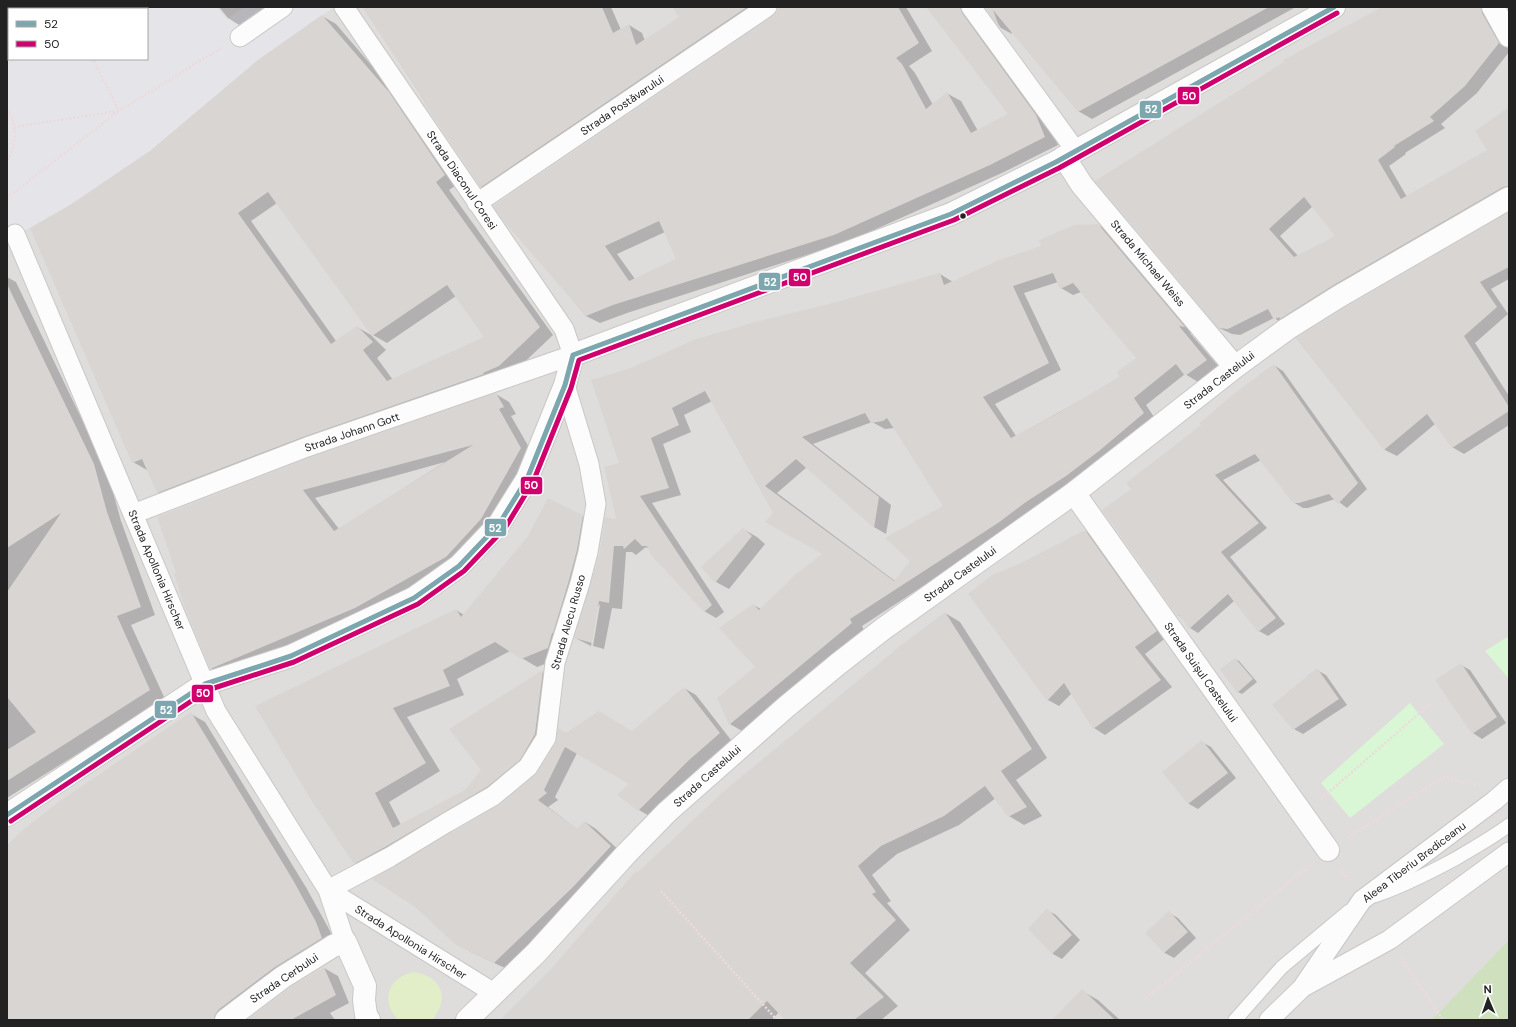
<svg xmlns="http://www.w3.org/2000/svg" width="1516" height="1027" font-family="'DM Sans',sans-serif">
<style>
.residential{fill:#dfdddc;fill-rule:evenodd}
.grass{fill:#e1eec7}
.forest{fill:#cee0be}
.park{fill:#d9f6d5}
.plaza{fill:#e5e4e9;fill-rule:evenodd}
.shadow{fill:#0003;fill-rule:evenodd}
.building{fill:#d9d5d3;fill-rule:evenodd}
.lines{fill:none;stroke-linecap:round;stroke-linejoin:round}
.service-casing{stroke:#c9c8c6;stroke-width:15}
.pedestrian-casing{stroke:#c9c8c6;stroke-width:21}
.minor-casing{stroke:#c9c8c6;stroke-width:24}
.tertiary-casing{stroke:#c9c8c6;stroke-width:24}
.path{stroke:#eddadb;stroke-width:2.5;stroke-dasharray:2 2;stroke-linecap:butt}
.service{stroke:#fdfcfc;stroke-width:13}
.pedestrian{stroke:#fdfcfc;stroke-width:19}
.minor{stroke:#fdfcfc;stroke-width:22}
.tertiary{stroke:#fdfcfc;stroke-width:22}
.bus-1-casing{stroke:#fff;stroke-width:8}
.bus-2-casing{stroke:#fff;stroke-width:8}
.bus-1{stroke:#7ca7ae;stroke-width:5}
.bus-2{stroke:#d0006e;stroke-width:5}
.bus-dot{fill:#222;stroke:#fff;stroke-width:1.5}
.labels{text-anchor:middle;dominant-baseline:central;stroke-width:3;stroke-linejoin:round;paint-order:stroke}
.street-label{font-size:11px;fill:#222;stroke:#fff}
.line-badge{stroke:#fff;stroke-width:1.5}
.badge-label{font-size:11px;text-anchor:middle;font-weight:bold;fill:#fff}
</style>
<rect width="100%" height="100%" fill="#f0edea"/>
<!-- residential -->
<path class="residential" d="M 7,7 L 1509,7 L 1509,942 L 1434,1020 L 7,1020 ZM 9,9 L 147,9 L 147,59 L 9,59 Z"/>
<!-- grass -->
<path class="grass" d="M 413,972 C 441,976 451,998 432,1020 L 398,1020 C 380,1000 388,978 413,972 Z"/>
<!-- forest -->
<path class="forest" d="M 1509,940 L 1509,1020 L 1432,1020 Z"/>
<!-- park -->
<path class="park" d="M 1509,636 L 1509,679 L 1485,651 Z
M 1410,703 L 1444,744 L 1350,818 L 1321,783 Z"/>
<!-- plaza -->
<path class="plaza" d="M 7,7 L 217,7 L 227,19 L 244,7 L 334,7 L 258,60 L 150,151 L 70,205 L 30,228 L 7,238 ZM 9,9 L 147,9 L 147,59 L 9,59 Z"/>
<!-- shadow -->
<path class="shadow" d="M 219,7 L 265,7 L 239,25 L 228,18 Z
M 363,7 L 611,7 L 621,30 L 629,25 L 642,33 L 645,41 L 681,17 L 673,7 L 772,7 L 495,194 L 481,187 Z
M 779,7 L 906,7 L 932,51 L 909,66 L 915,73 L 933,105 L 948,94 L 961,101 L 978,131 L 1009,114 L 927,7 L 977,7 L 1049,124 L 1058,145 L 1004,172 L 847,242 L 627,313 L 600,323 L 586,316 L 502,217 L 774,17 L 778,13 ZM 665,232 L 677,259 L 635,279 L 617,254 Z
M 986,7 L 1296,7 L 1092,119 L 1078,111 L 1011,31 L 1012,34 L 1001,28 Z
M 1384,7 L 1494,7 L 1494,21 L 1509,48 L 1509,52 L 1477,93 L 1441,124 L 1445,128 L 1405,153 L 1406,154 L 1389,166 L 1407,197 L 1489,150 L 1509,108 L 1509,197 L 1287,326 L 1274,318 L 1240,335 L 1232,334 L 1219,328 L 1097,181 ZM 1313,206 L 1337,236 L 1298,256 L 1280,236 Z
M 322,16 L 336,24 L 402,101 L 459,183 L 449,190 L 553,335 L 513,373 L 171,500 L 158,492 L 148,469 L 147,470 L 133,462 L 70,206 L 151,152 ZM 277,203 L 373,335 L 387,343 L 456,296 L 485,338 L 393,380 L 377,358 L 386,350 L 371,335 L 357,327 L 336,341 L 251,221 Z
M 1509,214 L 1509,279 L 1491,289 L 1508,314 L 1475,343 L 1509,396 L 1509,425 L 1464,454 L 1452,447 L 1435,424 L 1397,456 L 1385,450 L 1297,339 Z
M 1098,225 L 1110,232 L 1195,333 L 1190,333 L 1219,367 L 1198,382 L 1185,374 L 1146,405 L 1156,420 L 1010,529 L 862,626 L 864,630 L 742,731 L 730,724 L 756,667 L 753,605 L 761,609 L 824,554 L 774,513 L 712,401 L 684,415 L 691,432 L 663,444 L 681,495 L 652,503 L 724,612 L 716,618 L 704,611 L 649,549 L 646,547 L 636,555 L 632,552 L 626,552 L 622,609 L 612,608 L 604,649 L 593,646 L 600,604 L 597,608 L 591,646 L 575,638 L 618,521 L 620,464 L 592,381 L 834,304 L 940,274 L 953,282 ZM 1058,282 L 1061,288 L 1073,295 L 1081,292 L 1137,358 L 1121,378 L 1016,436 L 995,404 L 1061,370 L 1024,293 ZM 872,422 L 885,429 L 894,428 L 945,506 L 911,561 L 895,581 L 777,493 L 807,467 L 874,527 L 886,534 L 891,505 L 813,444 Z
M 7,277 L 16,282 L 108,474 L 121,521 L 155,615 L 131,625 L 165,699 L 7,798 Z
M 1274,365 L 1283,371 L 1367,489 L 1347,508 L 1335,499 L 1308,508 L 1303,508 L 1293,502 L 1261,460 L 1223,480 L 1267,528 L 1230,557 L 1285,624 L 1268,636 L 1259,631 L 1234,601 L 1198,633 L 1190,628 L 1182,618 L 1178,615 L 1132,489 L 1202,425 Z
M 496,394 L 509,402 L 516,414 L 511,416 L 534,456 L 459,564 L 224,676 L 211,668 L 311,458 ZM 445,462 L 339,529 L 315,498 Z
M 583,516 L 598,525 L 563,657 L 537,667 L 510,651 L 457,679 L 464,695 L 407,717 L 440,771 L 389,802 L 401,825 L 466,791 L 482,770 L 450,729 L 543,672 L 558,680 L 535,768 L 370,871 L 355,863 L 312,800 L 456,610 L 464,615 Z
M 743,529 L 757,537 L 765,544 L 729,589 L 716,582 Z
M 1085,531 L 1096,537 L 1167,637 L 1145,654 L 1172,687 L 1105,735 L 1094,728 L 1072,693 L 1059,706 L 1048,700 L 1019,565 Z
M 945,613 L 960,622 L 1047,758 L 1016,780 L 1042,816 L 1024,825 L 1009,816 L 996,798 L 959,825 L 897,854 L 872,875 L 891,901 L 887,903 L 910,930 L 865,973 L 898,1006 L 881,1020 L 786,1020 L 779,1012 L 772,1020 L 501,1020 L 552,970 L 638,874 Z
M 1235,659 L 1239,661 L 1257,682 L 1242,694 L 1238,692 L 1221,670 Z
M 1461,665 L 1470,670 L 1506,723 L 1482,739 L 1473,733 Z
M 1317,670 L 1326,675 L 1347,705 L 1303,734 L 1294,729 Z
M 684,688 L 696,695 L 731,740 L 699,768 L 651,817 L 639,810 L 630,784 L 577,753 L 555,797 L 558,800 L 548,807 L 578,830 L 585,822 L 596,829 L 622,853 L 507,969 L 469,951 L 501,805 L 538,774 L 566,734 L 633,732 Z
M 191,714 L 205,722 L 307,889 L 330,931 L 335,946 L 231,1020 L 7,1020 L 7,847 Z
M 1202,742 L 1211,747 L 1236,778 L 1198,809 L 1189,804 L 1163,772 Z
M 1047,910 L 1056,915 L 1080,940 L 1062,959 L 1053,954 L 1030,929 Z
M 1169,913 L 1178,918 L 1196,938 L 1174,958 L 1165,953 L 1147,933 Z
M 324,968 L 338,976 L 349,1003 L 330,1013 L 335,1020 L 248,1020 Z
M 1082,991 L 1098,1000 L 1120,1020 L 1053,1020 Z"/>
<!-- building -->
<path class="building" d="M 362,7 L 602,7 L 613,33 L 629,24 L 636,45 L 679,17 L 672,7 L 747,7 L 481,187 L 424,104 L 426,103 Z
M 778,7 L 898,7 L 919,43 L 896,58 L 902,64 L 926,109 L 947,92 L 971,133 L 1008,114 L 926,7 L 960,7 L 962,13 L 1036,115 L 1045,137 L 990,165 L 834,235 L 613,305 L 586,316 L 501,218 L 493,206 L 773,16 L 777,12 ZM 659,221 L 676,259 L 629,281 L 605,246 Z
M 985,7 L 1269,7 L 1078,112 L 993,10 L 1000,29 Z
M 1382,7 L 1481,7 L 1482,13 L 1499,43 L 1465,86 L 1430,117 L 1434,121 L 1394,146 L 1395,147 L 1378,160 L 1401,199 L 1487,150 L 1475,131 L 1509,107 L 1509,186 L 1503,187 L 1332,286 L 1280,319 L 1279,317 L 1274,320 L 1268,309 L 1228,329 L 1219,328 L 1095,181 L 1284,62 L 1283,60 ZM 1304,197 L 1335,236 L 1294,257 L 1269,229 Z
M 322,15 L 389,92 L 445,175 L 436,182 L 540,327 L 499,366 L 483,373 L 484,374 L 303,437 L 157,493 L 142,459 L 132,463 L 30,228 L 70,205 L 150,151 L 258,60 ZM 268,192 L 372,336 L 447,285 L 484,337 L 387,381 L 363,350 L 373,342 L 357,326 L 331,344 L 238,213 Z
M 1509,212 L 1509,267 L 1480,282 L 1497,307 L 1464,336 L 1509,407 L 1509,411 L 1452,448 L 1427,414 L 1384,450 L 1296,338 L 1344,308 Z
M 1098,224 L 1185,327 L 1179,326 L 1207,360 L 1185,376 L 1176,364 L 1134,398 L 1144,413 L 1099,451 L 1066,476 L 1026,502 L 998,523 L 850,619 L 852,623 L 729,725 L 717,698 L 755,667 L 719,628 L 753,604 L 759,610 L 792,578 L 791,578 L 822,554 L 765,522 L 773,513 L 705,391 L 672,408 L 679,425 L 651,438 L 669,488 L 640,496 L 712,605 L 704,612 L 651,555 L 647,546 L 642,546 L 635,539 L 624,549 L 623,546 L 614,546 L 609,603 L 599,601 L 592,643 L 574,638 L 599,555 L 605,517 L 616,519 L 604,467 L 619,463 L 591,380 L 626,370 L 696,339 L 755,322 L 833,303 L 940,273 L 944,285 L 999,260 L 1041,246 L 1039,240 L 1074,225 ZM 1053,273 L 1060,289 L 1073,283 L 1136,358 L 1117,372 L 1119,377 L 1058,413 L 1011,438 L 983,397 L 1049,363 L 1013,286 ZM 865,413 L 871,423 L 883,421 L 887,418 L 943,506 L 885,538 L 910,561 L 894,581 L 765,486 L 796,459 L 874,528 L 879,497 L 802,437 Z
M 7,284 L 94,464 L 107,512 L 141,607 L 117,616 L 150,690 L 7,781 L 7,750 L 36,732 L 7,697 L 7,592 L 61,513 L 7,548 Z
M 1274,364 L 1358,483 L 1338,504 L 1329,494 L 1299,503 L 1293,503 L 1255,454 L 1215,475 L 1259,523 L 1221,552 L 1276,618 L 1258,632 L 1228,594 L 1189,629 L 1179,615 L 1177,616 L 1102,510 L 1131,489 L 1126,483 L 1201,425 L 1199,423 L 1240,389 Z
M 496,393 L 504,407 L 499,409 L 521,448 L 481,519 L 446,557 L 355,608 L 210,669 L 184,606 L 174,574 L 176,573 L 157,517 L 311,457 ZM 473,445 L 334,531 L 303,490 Z
M 548,498 L 583,515 L 577,550 L 569,580 L 553,633 L 552,633 L 548,648 L 521,659 L 495,642 L 443,670 L 450,686 L 393,708 L 426,763 L 375,793 L 393,828 L 465,790 L 481,770 L 449,729 L 543,670 L 535,734 L 520,760 L 487,787 L 385,847 L 354,864 L 311,800 L 255,706 L 456,609 L 461,617 L 528,536 Z
M 743,528 L 752,536 L 715,583 L 701,567 Z
M 1085,530 L 1157,631 L 1135,647 L 1161,680 L 1093,729 L 1064,683 L 1047,701 L 968,594 L 992,575 L 1019,564 Z
M 945,612 L 1032,749 L 1001,771 L 1027,807 L 1008,817 L 985,786 L 944,816 L 881,846 L 858,866 L 876,892 L 872,894 L 896,920 L 850,963 L 884,997 L 854,1020 L 785,1020 L 767,1001 L 748,1020 L 500,1020 L 551,969 L 636,871 L 637,873 L 724,791 L 900,646 Z
M 1235,658 L 1253,679 L 1237,693 L 1220,669 Z
M 1461,663 L 1497,717 L 1472,734 L 1435,680 Z
M 1317,668 L 1339,699 L 1293,730 L 1272,705 Z
M 684,687 L 720,733 L 688,761 L 638,811 L 617,795 L 629,784 L 565,747 L 544,790 L 547,793 L 538,800 L 577,829 L 584,821 L 611,846 L 574,886 L 494,963 L 456,945 L 415,907 L 372,879 L 500,804 L 537,773 L 555,744 L 558,728 L 566,733 L 599,711 L 632,731 Z
M 191,712 L 293,880 L 316,922 L 322,938 L 275,967 L 218,1010 L 215,1015 L 214,1020 L 7,1020 L 7,845 L 24,829 L 60,801 Z
M 1202,740 L 1228,773 L 1188,804 L 1162,772 Z
M 1047,908 L 1072,935 L 1052,954 L 1028,929 Z
M 1169,911 L 1188,932 L 1164,953 L 1145,933 Z
M 324,967 L 336,995 L 291,1020 L 247,1020 L 290,987 Z
M 1082,989 L 1115,1020 L 1052,1020 Z"/>
<g class="lines">
<defs>
<path id="service" d="M 1374,896 C 1402,887 1429,873 1455,859 C 1473,848 1492,838 1509,825
M 1235,1020 L 1282,967 L 1349,911"/>
<path id="pedestrian" d="M 971,7 L 1076,151
M 240,37 L 283,7
M 477,203 L 767,7
M 15,234 L 216,711 L 328,890 L 345,941
M 133,514 L 307,447 L 573,355 L 564,329 L 344,7
M 328,890 L 390,857 L 446,823 L 493,796 L 528,767 L 546,738 L 555,663 L 580,583 L 588,552 L 596,504 L 589,464 L 565,385
M 328,890 L 494,993
M 1305,986 L 1389,940 L 1509,852
M 1269,1020 L 1302,988 L 1362,900 L 1494,801 L 1509,788"/>
<path id="minor" d="M 1493,7 L 1509,36
M 1064,157 L 1082,185 L 1235,367
M 1074,493 L 1328,850
M 226,1020 L 283,977 L 333,946 L 345,941 L 365,986 L 364,1000 L 366,1015 L 369,1020
M 467,1020 L 536,953 L 627,853 L 667,812 L 786,707 L 838,664 L 883,629 L 1074,493 L 1235,367 L 1287,329 L 1338,297 L 1509,198"/>
<path id="tertiary" d="M 7,815 L 205,684 L 291,656 L 414,598 L 459,566 L 499,524 L 527,479 L 565,385 L 573,355 L 951,214 L 1056,162 L 1334,7"/>
</defs>
<!-- service casing -->
<use href="#service" class="service-casing"/>
<!-- pedestrian casing -->
<use href="#pedestrian" class="pedestrian-casing"/>
<!-- minor casing -->
<use href="#minor" class="minor-casing"/>
<!-- tertiary casing -->
<use href="#tertiary" class="tertiary-casing"/>
<!-- path -->
<path class="path" d="M 66,7 L 67,9
M 15,9 L 19,7
M 7,13 L 9,12
M 7,109 C 17,123 17,146 7,161
M 14,127 L 119,111 L 93,59
M 7,198 L 119,111 L 221,48
M 1321,799 L 1430,704
M 1348,837 L 1444,777 L 1477,785
M 1341,869 L 1349,881
M 661,891 L 777,1020
M 1401,958 L 1443,1020
M 1146,998 L 1310,865"/>
<!-- service -->
<use href="#service" class="service"/>
<!-- pedestrian -->
<use href="#pedestrian" class="pedestrian"/>
<!-- minor -->
<use href="#minor" class="minor"/>
<!-- tertiary -->
<use href="#tertiary" class="tertiary"/>
<defs>
<path id="bus-1" d="M 573,355 L 951,214 L 1056,162 L 1334,7
M 7,815 L 205,684 L 291,656 L 414,598 L 459,566 L 499,524 L 527,479 L 565,385 L 573,355"/>
<path id="bus-2" d="M 11,821 L 208,690 L 294,662 L 418,604 L 464,571 L 505,528 L 533,482 L 571,388 L 579,360 L 954,220 L 1059,168 L 1337,13"/>
</defs>
<!-- bus-1 casing -->
<use href="#bus-1" class="bus-1-casing"/>
<!-- bus-2 casing -->
<use href="#bus-2" class="bus-2-casing"/>
<!-- bus-1 -->
<use href="#bus-1" class="bus-1"/>
<!-- bus-2 -->
<use href="#bus-2" class="bus-2"/>
</g>
<!-- markers -->
<circle class="bus-dot" cx="963" cy="216" r="3.5"/>
<g class="labels">
<!-- street labels -->
<g class="street-label">
<text transform="translate(622 105) rotate(-34)">Strada Postăvarului</text>
<text transform="translate(462 180) rotate(56)">Strada Diaconul Coresi</text>
<text transform="translate(1148 263) rotate(50)">Strada Michael Weiss</text>
<text transform="translate(1219 380) rotate(-38)">Strada Castelului</text>
<text transform="translate(352 432) rotate(-19)">Strada Johann Gott</text>
<text transform="translate(157 570) rotate(67)">Strada Apollonia Hirscher</text>
<text transform="translate(960 574) rotate(-36)">Strada Castelului</text>
<text transform="translate(568 622) rotate(-74)">Strada Alecu Russo</text>
<text transform="translate(1201 672) rotate(55)">Strada Suișul Castelului</text>
<text transform="translate(707 776) rotate(-42)">Strada Castelului</text>
<text transform="translate(1414 862) rotate(-37)">Aleea Tiberiu Brediceanu</text>
<text transform="translate(411 942) rotate(32)">Strada Apollonia Hirscher</text>
<text transform="translate(284 978) rotate(-34)">Strada Cerbului</text>
</g>
</g>
<g class="line-badge">
<rect x="1177" y="86" width="23" height="19" rx="4" fill="#d0006e"/>
<rect x="1139" y="100" width="23" height="19" rx="4" fill="#7ca7ae"/>
<rect x="788" y="268" width="23" height="19" rx="4" fill="#d0006e"/>
<rect x="758" y="272" width="23" height="19" rx="4" fill="#7ca7ae"/>
<rect x="520" y="476" width="23" height="19" rx="4" fill="#d0006e"/>
<rect x="484" y="518" width="23" height="19" rx="4" fill="#7ca7ae"/>
<rect x="191" y="684" width="23" height="19" rx="4" fill="#d0006e"/>
<rect x="154" y="700" width="23" height="19" rx="4" fill="#7ca7ae"/>
</g>
<g class="badge-label">
<text x="1189" y="100">50</text>
<text x="1151" y="113">52</text>
<text x="800" y="281">50</text>
<text x="770" y="286">52</text>
<text x="531" y="489">50</text>
<text x="495" y="532">52</text>
<text x="203" y="697">50</text>
<text x="166" y="714">52</text>
</g>
<!-- border -->
<rect width="1516" height="1027" fill="none" stroke="#222222" stroke-width="16"/>
<!-- legend -->
<rect x="8" y="8" width="140" height="52" fill="#ffffff" stroke="#a7a7a7"/>
<rect x="16" y="21" width="20" height="6" fill="#7ca7ae" stroke="#a7a7a7"/>
<text x="44" y="28" font-size="12" fill="#222222">52</text>
<rect x="16" y="41" width="20" height="6" fill="#d0006e" stroke="#a7a7a7"/>
<text x="44" y="48" font-size="12" fill="#222222">50</text>
<!-- north arrow -->
<g transform="translate(1488 999) rotate(358)" stroke="#ffffff" stroke-width="3" paint-order="stroke">
<path d="M0-3L7 15L0 10L-7 15Z" fill="#222222"/>
<text y="-6" font-size="11" font-weight="bold" text-anchor="middle" fill="#222222">N</text>
</g>
</svg>
